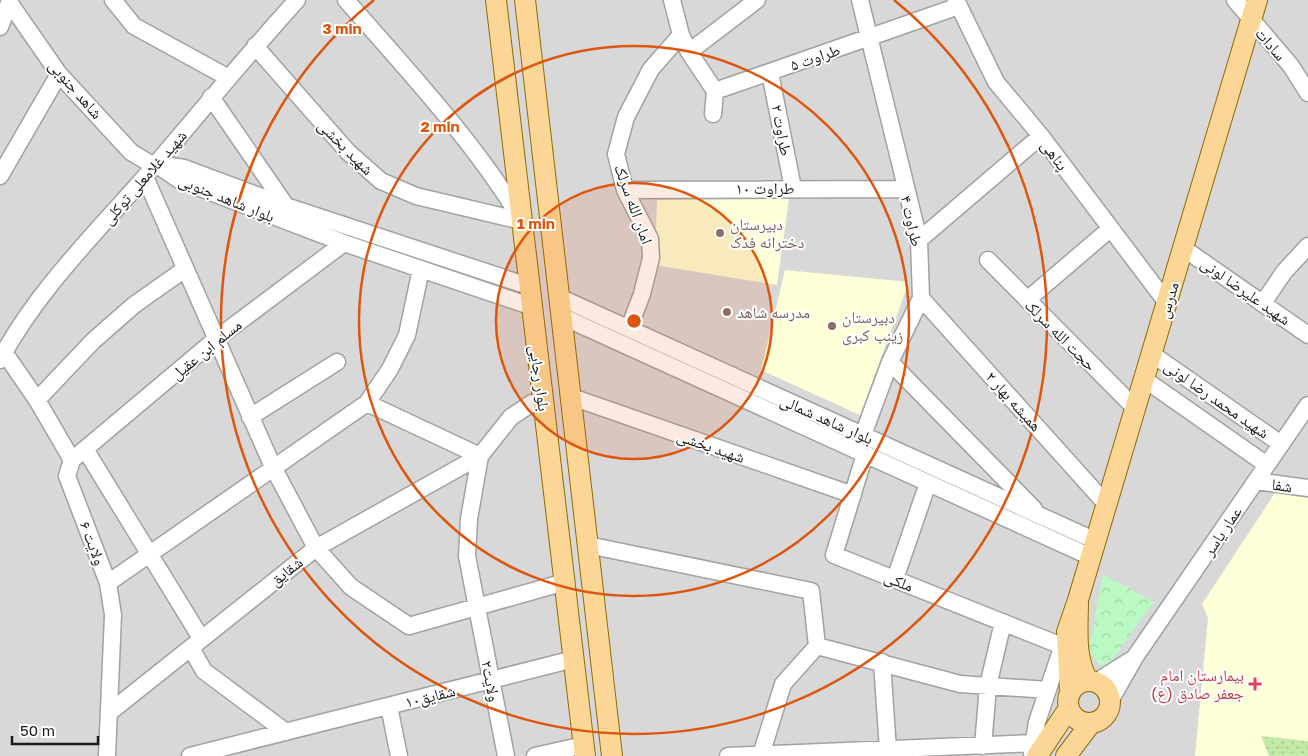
<svg xmlns="http://www.w3.org/2000/svg" width="1308" height="756" font-family="'Golos Text','Noto Naskh Arabic',sans-serif">
<style>
.residential{fill:#d9d8d8}
.education{fill:#fdffd7}
.grass{fill:url(#grass-dots)}
.park{fill:url(#park-crowns)}
.lines{fill:none;stroke-linecap:round;stroke-linejoin:round}
.minor-casing{stroke:#a2a2a2;stroke-width:19}
.major-casing{stroke:#926b00;stroke-width:22}
.minor{stroke:#fff;stroke-width:16}
.major{stroke:#fcd696;stroke-width:20}
.ring{fill:none;stroke:#de560d;stroke-width:2.5}
.education-dot{fill:#8d6e63;stroke:#fff;stroke-width:2}
.health-dot{fill:#e0444e;stroke:#fff;stroke-width:2}
.labels{text-anchor:middle;dominant-baseline:central;stroke-width:4;stroke-linejoin:round;paint-order:stroke}
.street-label{font-size:16px;fill:#1b1b1b;stroke:#fff}
.education-label{font-size:16px;fill:#785e54;stroke:#fff;text-anchor:start}
.health-label{font-size:16px;fill:#be3a42;stroke:#fff;text-anchor:end}
.centre{fill:#de560d;stroke:#fff;stroke-width:2.5}
.ring-label{font-size:15px;text-anchor:middle;font-weight:bold;fill:#de560d;stroke:#fff;stroke-width:4;stroke-linejoin:round;paint-order:stroke}
</style>
<defs>
<pattern id="grass-dots" width="8" height="8" patternUnits="userSpaceOnUse" patternTransform="scale(1.25)"><rect width="8" height="8" fill="#c2e9a5"/><path d="M2 2h.1M6 6h.1" fill="none" stroke="#a6c78d" stroke-width="1.8" stroke-linecap="round"/></pattern>
<pattern id="park-crowns" width="20" height="18" patternUnits="userSpaceOnUse" patternTransform="scale(1.25)"><rect width="20" height="18" fill="#bbf9c4"/><path d="M2 6a3 3 0 1 1 6 0M12 15a3 3 0 1 1 6 0" fill="none" stroke="#a0d5a8"/></pattern>
</defs>
<rect width="100%" height="100%" fill="#edeae0"/>
<!-- residential -->
<path class="residential" d="M 0,0 L 1308,0 L 1308,756 L 0,756 Z"/>
<!-- education -->
<path class="education" d="M 789,199 L 777,285 L 655,265 L 657,200 Z
M 785,270 L 909,282 L 860,415 L 761,370 Z
M 1275,493 L 1308,498 L 1308,756 L 1195,756 L 1208,618 L 1202,604 Z"/>
<!-- grass -->
<path class="grass" d="M 1261,736 L 1308,741 L 1308,756 L 1269,756 Z"/>
<!-- park -->
<path class="park" d="M 1103,574 L 1154,602 L 1108,666 L 1099,665 L 1089,650 Z"/>
<g class="lines">
<defs>
<path id="minor" d="M 113,0 L 134,26 L 227,77
M 346,0 C 407,70 472,139 521,219
M 672,0 L 681,35 L 689,52 L 757,0
M 860,0 L 919,240 L 921,298 L 890,362 L 863,435
M 956,0 L 996,82 L 1041,136 L 1167,303
M 1235,0 L 1291,66 L 1308,93
M 9,2 L 59,74 L 131,152 L 149,163 L 184,168 L 286,206 L 528,286
M 0,27 L 10,0
M 255,46 L 348,152 L 381,181 L 416,196 L 522,221
M 689,52 L 715,91 L 959,6
M 770,73 L 793,188
M 211,97 L 286,206
M 713,114 L 715,91
M 160,167 L 179,180 L 344,243 L 530,306
M 0,176 L 59,74
M 145,177 L 273,467 L 316,548 L 351,587 L 409,626 L 565,582
M 625,190 L 905,189
M 919,240 L 1041,136
M 1183,248 L 1308,335
M 988,260 L 1135,408
M 559,297 L 1096,541
M 921,298 L 1107,505
M 1027,300 L 1110,229
M 1263,303 L 1284,272 L 1308,246
M 561,316 L 1091,557
M 629,328 L 642,294 L 651,258 L 650,239 L 625,190 L 616,154 L 626,117 L 651,69 L 681,35
M 4,352 L 37,400 L 72,460 L 67,476 L 108,583 L 113,615 L 107,756
M 1152,354 L 1281,444
M 0,360 C 36,292 93,236 143,179 C 195,119 244,58 297,0
M 890,362 L 1034,509
M 1144,379 L 1267,465
M 569,396 L 853,495
M 37,400 L 93,341 L 134,305 L 185,269
M 367,403 L 480,456
M 250,417 L 337,362
M 85,449 L 201,638
M 865,454 L 834,555 L 1062,646
M 72,460 L 216,339 L 344,243
M 1256,481 L 1308,488
M 588,545 L 811,591 L 817,646
M 895,579 L 928,483
M 108,583 L 367,403 L 390,369 L 407,335 L 421,269
M 191,648 L 204,671 L 286,732
M 882,662 L 888,750
M 1096,682 L 1131,660
M 1110,701 L 1135,657 L 1308,405
M 389,706 L 399,756
M 110,712 L 316,548 L 480,456
M 983,746 L 988,686 L 1003,622
M 1032,753 L 1037,722 L 1065,639
M 761,755 L 783,684 L 817,646 L 960,684 L 1048,690
M 190,756 L 574,659
M 506,756 L 467,556 L 469,519 L 480,456 L 511,417 L 532,403 L 544,403
M 535,756 L 584,745
M 728,756 L 1034,743"/>
<path id="major" d="M 496,0 L 585,756
M 525,0 L 612,756
M 1078,600 L 1257,0
M1068 702a21 21 0 1 1 42 0a21 21 0 1 1-42 0Z
M 1070,693 L 1067,632 L 1078,600 C 1078,628 1074,657 1088,681
M 1037,756 L 1069,708
M 1066,756 L 1091,723"/>
</defs>
<!-- minor casing -->
<use href="#minor" class="minor-casing"/>
<!-- major casing -->
<use href="#major" class="major-casing"/>
<!-- minor -->
<use href="#minor" class="minor"/>
<!-- major -->
<use href="#major" class="major"/>
</g>
<!-- distance rings -->
<circle cx="634" cy="321" r="138" fill="#de560d" fill-opacity=".12"/>
<g class="ring">
<circle cx="634" cy="321" r="138"/>
<circle cx="634" cy="321" r="275"/>
<path d="M894 0A413 413 0 1 1 374 0"/>
</g>
<!-- markers -->
<g class="education-dot">
<circle cx="720" cy="233" r="5"/>
<circle cx="727" cy="312" r="5"/>
<circle cx="832" cy="326" r="5"/>
</g>
<path class="health-dot" d="M1252.5 676.5h5v5h5v5h-5v5h-5v-5h-5v-5h5z"/>
<g class="labels">
<!-- street labels -->
<g class="street-label">
<text transform="translate(1271 44) rotate(49)">سادات</text>
<text transform="translate(815 57) rotate(-19)">طراوت ۵</text>
<text transform="translate(76 89) rotate(49)">شاهد جنوبی</text>
<text transform="translate(782 130) rotate(79)">طراوت ۲</text>
<text transform="translate(346 147) rotate(45)">شهید بخشی</text>
<text transform="translate(1055 155) rotate(54)">پناهی</text>
<text transform="translate(144 177) rotate(-49)">شهید غلامعلی توکلی</text>
<text x="765" y="188">طراوت ۱۰</text>
<text transform="translate(227 198) rotate(22)">بلوار شاهد جنوبی</text>
<text transform="translate(634 204) rotate(70)">امان الله سرلک</text>
<text transform="translate(912 221) rotate(77)">طراوت ۴</text>
<text transform="translate(1246 291) rotate(35)">شهید علیرضا لونی</text>
<text transform="translate(1168 300) rotate(-73)">مدرس</text>
<text transform="translate(1061 335) rotate(45)">حجت الله سرلک</text>
<text transform="translate(206 349) rotate(-39)">مسلم ابن عقیل</text>
<text transform="translate(540 378) rotate(82)">بلوار رجایی</text>
<text transform="translate(1217 399) rotate(35)">شهید محمد رضا لونی</text>
<text transform="translate(1014 401) rotate(48)">همیشه بهار ۲</text>
<text transform="translate(827 419) rotate(24)">بلوار شاهد شمالی</text>
<text transform="translate(711 446) rotate(19)">شهید بخشی</text>
<text transform="translate(1282 485) rotate(8)">شفا</text>
<text transform="translate(1222 531) rotate(-56)">عمار یاسر</text>
<text transform="translate(93 543) rotate(69)">ولایت ۶</text>
<text transform="translate(286 571) rotate(-38)">شقایق</text>
<text transform="translate(899 581) rotate(22)">ملکی</text>
<text transform="translate(491 681) rotate(79)">ولایت۲</text>
<text transform="translate(430 696) rotate(-14)">شقایق۱۰</text>
</g>
<!-- education labels -->
<g class="education-label">
<text x="730" y="224">دبیرستان<tspan x="730" dy="18">دخترانه فدک</tspan></text>
<text x="737" y="312">مدرسه شاهد</text>
<text x="842" y="317">دبیرستان<tspan x="842" dy="18">زینب کبری</tspan></text>
</g>
<!-- health labels -->
<g class="health-label">
<text x="1244" y="675">بیمارستان امام<tspan x="1244" dy="18">جعفر صادق (ع)</tspan></text>
</g>
</g>
<circle cx="634" cy="321" r="8" class="centre"/>
<g class="ring-label">
<text x="342" y="34">3 min</text>
<text x="440" y="132">2 min</text>
<text x="536" y="229">1 min</text>
</g>
<!-- scale -->
<path d="M12 736v8h86v-8" fill="none" stroke="#1b1b1b" stroke-width="2.5"/>
<text x="20" y="736" font-size="15" fill="#1b1b1b" stroke="#ffffff" stroke-width="4" paint-order="stroke">50 m</text>
</svg>
